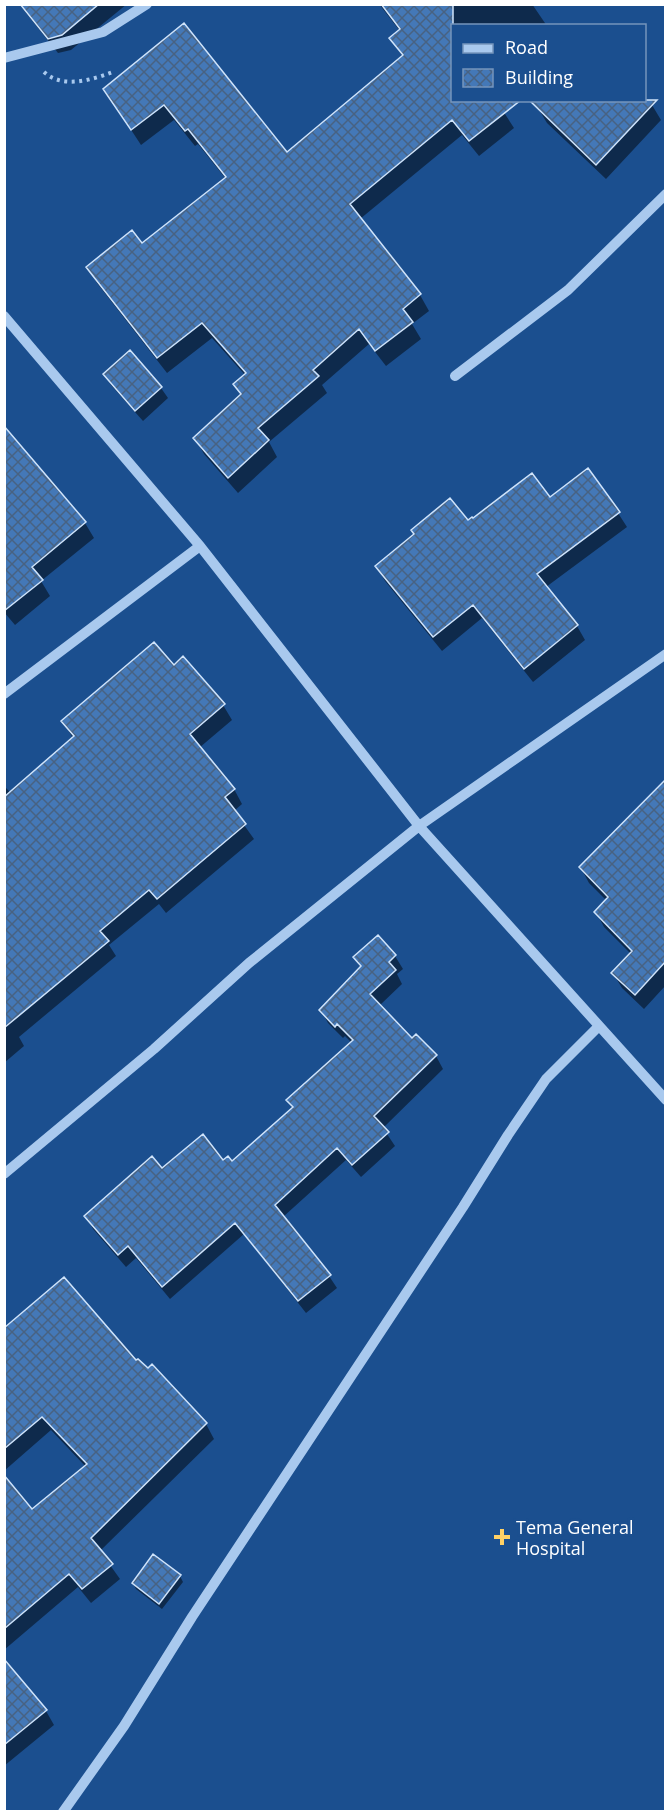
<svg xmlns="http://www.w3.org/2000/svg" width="670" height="1816" font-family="'Open Sans',sans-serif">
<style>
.shadow{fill:#0007}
.building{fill:url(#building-cross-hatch);stroke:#cfe3fa;stroke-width:1.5}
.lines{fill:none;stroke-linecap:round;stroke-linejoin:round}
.path{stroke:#a9c9ee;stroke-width:4;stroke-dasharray:3 4.5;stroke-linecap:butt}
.minor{stroke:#a9c9ee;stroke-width:10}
.poi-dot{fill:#ffd166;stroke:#1b4f8f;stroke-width:2}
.labels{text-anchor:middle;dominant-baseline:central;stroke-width:6;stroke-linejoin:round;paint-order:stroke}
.poi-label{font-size:18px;fill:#fff;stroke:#1b4f8f;text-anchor:start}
</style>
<defs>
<pattern id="building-cross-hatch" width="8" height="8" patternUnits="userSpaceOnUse" patternTransform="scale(1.5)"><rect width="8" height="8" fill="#4478b7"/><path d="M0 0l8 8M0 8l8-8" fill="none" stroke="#486282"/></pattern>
</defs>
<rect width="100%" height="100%" fill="#1b4f8f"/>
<!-- shadow -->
<path class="shadow" d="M 19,4 L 127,4 L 71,50 L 58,53 Z
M 379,4 L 532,4 L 547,26 L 452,26 L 452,100 L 496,100 L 514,128 L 479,156 L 462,135 L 360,219 L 420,295 L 429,311 L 412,324 L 421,339 L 386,366 L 369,344 L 322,385 L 327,393 L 269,442 L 277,457 L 238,493 L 204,454 L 195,438 L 241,396 L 235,385 L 245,375 L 212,338 L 167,373 L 97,283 L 88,267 L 142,245 L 226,179 L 198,144 L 195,146 L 174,120 L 141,145 L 105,90 L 184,26 L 286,154 L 403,57 L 391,38 L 400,31 Z
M 644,98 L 652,105 L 661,120 L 606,179 L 547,123 L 538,108 L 644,100 Z
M 105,374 L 161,388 L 168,398 L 143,421 L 111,385 Z
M 4,428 L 85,523 L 94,538 L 41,581 L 50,596 L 15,625 L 4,612 Z
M 549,499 L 618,513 L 627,527 L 546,587 L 577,626 L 585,640 L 533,682 L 482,618 L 442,651 L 385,581 L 377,567 L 467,522 Z
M 174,667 L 223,705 L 232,720 L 199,748 L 234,789 L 242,804 L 234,811 L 254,839 L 166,913 L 159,904 L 109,945 L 116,956 L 19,1037 L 24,1046 L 4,1063 L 4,789 L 6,788 L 11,793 L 73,738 L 63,722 Z
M 666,798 L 666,985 L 644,1009 L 622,988 L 613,973 L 631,954 L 604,927 L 596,912 L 607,901 L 589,883 L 581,868 Z
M 395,956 L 403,969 L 397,974 L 402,984 L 379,1006 L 412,1040 L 416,1036 L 436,1056 L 443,1069 L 383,1128 L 395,1146 L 361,1177 L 346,1160 L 283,1217 L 329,1276 L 337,1288 L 306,1313 L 244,1234 L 170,1299 L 136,1258 L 126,1267 L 93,1229 L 86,1216 L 162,1170 L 223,1162 L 232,1164 L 293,1109 L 288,1100 L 352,1043 L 345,1036 L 343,1038 L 328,1023 L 321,1010 L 361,968 L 355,958 Z
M 4,1330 L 136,1363 L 206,1424 L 214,1439 L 100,1551 L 120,1579 L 91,1603 L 78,1587 L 4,1650 L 4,1490 L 32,1511 L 86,1467 L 51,1430 L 4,1471 Z
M 180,1576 L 183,1582 L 162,1609 L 136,1589 L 133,1583 Z
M 4,1661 L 46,1711 L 54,1725 L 4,1766 Z"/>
<!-- building -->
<path class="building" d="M 20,4 L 99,4 L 62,35 L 48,39 Z
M 381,4 L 453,4 L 453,100 L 521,100 L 469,141 L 452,120 L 350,204 L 421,294 L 403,309 L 413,322 L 375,351 L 359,329 L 313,370 L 319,376 L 258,428 L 269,440 L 228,478 L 193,438 L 241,394 L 233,384 L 246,373 L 202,323 L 157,358 L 86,267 L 132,230 L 142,243 L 226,177 L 188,129 L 185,131 L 164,105 L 131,130 L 103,89 L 184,23 L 287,152 L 403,55 L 389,38 L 400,29 Z
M 529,100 L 657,100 L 596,165 Z
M 130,350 L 162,387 L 135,411 L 103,374 Z
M 4,426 L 86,522 L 32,567 L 43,580 L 4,611 Z
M 588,468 L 620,512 L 537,574 L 578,625 L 524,669 L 473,605 L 433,637 L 375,566 L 414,534 L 411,530 L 450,498 L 468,520 L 472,517 L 473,518 L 532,473 L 550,497 Z
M 154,642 L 174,665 L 183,656 L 225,704 L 190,734 L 235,789 L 225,797 L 246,824 L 157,899 L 149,890 L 100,931 L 109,941 L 4,1028 L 4,797 L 74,736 L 61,721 Z
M 666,779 L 666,961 L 635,995 L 611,973 L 632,951 L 594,912 L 608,897 L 579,867 Z
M 378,935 L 396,955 L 389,962 L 396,970 L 370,994 L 412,1038 L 416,1034 L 437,1055 L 374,1116 L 389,1132 L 352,1165 L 337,1148 L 275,1205 L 331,1275 L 298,1301 L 235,1223 L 162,1287 L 128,1246 L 118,1255 L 84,1216 L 152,1156 L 162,1168 L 203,1134 L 223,1160 L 228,1156 L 232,1161 L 293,1107 L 286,1100 L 353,1040 L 337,1024 L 335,1027 L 319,1010 L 361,966 L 353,957 Z
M 64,1277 L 136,1360 L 138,1359 L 148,1368 L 152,1364 L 207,1423 L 91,1538 L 113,1564 L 82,1589 L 69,1574 L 4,1629 L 4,1475 L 32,1509 L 87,1464 L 42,1417 L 4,1449 L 4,1328 Z
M 153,1554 L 181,1575 L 159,1604 L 132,1583 Z
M 4,1659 L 47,1710 L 4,1745 Z"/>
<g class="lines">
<!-- path -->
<path class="path" d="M 44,72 C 63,89 91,80 113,72"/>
<!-- minor -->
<path class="minor" d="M 4,58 L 103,32 L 147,4
M 4,316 L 200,546 L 419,826 L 666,1100
M 455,376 L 568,290 L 666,194
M 4,694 L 200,546
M 4,1174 L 154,1049 L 249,963 L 419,826 L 666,654
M 63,1812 L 124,1726 L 192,1617 L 463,1207 L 508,1135 L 546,1079 L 598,1027"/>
</g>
<!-- markers -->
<path class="poi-dot" d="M499 1528h6v6h6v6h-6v6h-6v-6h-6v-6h6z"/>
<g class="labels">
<!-- poi labels -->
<g class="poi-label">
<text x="516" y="1527">Tema General<tspan x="516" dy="21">Hospital</tspan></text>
</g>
</g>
<!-- border -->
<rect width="670" height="1816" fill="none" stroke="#ffffff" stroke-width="12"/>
<!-- legend -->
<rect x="451" y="24" width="195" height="78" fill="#1b4f8f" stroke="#7695bc" stroke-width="1.5"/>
<rect x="463" y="44" width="30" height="9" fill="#a9c9ee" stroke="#7695bc" stroke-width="1.5"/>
<text x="505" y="54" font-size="18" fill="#ffffff">Road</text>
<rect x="463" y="69" width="30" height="18" fill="url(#building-cross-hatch)" stroke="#7695bc" stroke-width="1.5"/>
<text x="505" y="84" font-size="18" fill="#ffffff">Building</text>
</svg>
